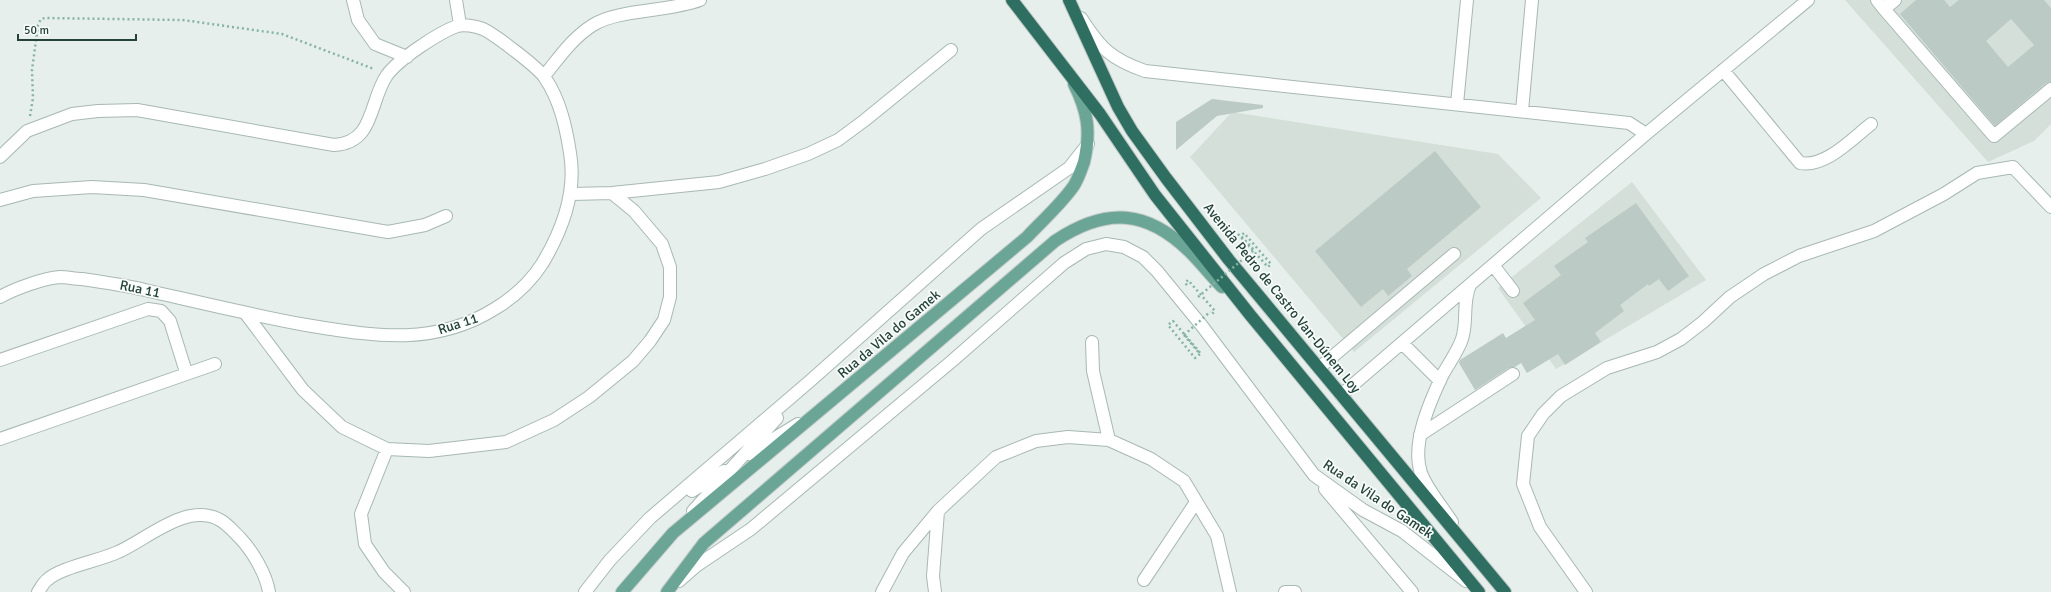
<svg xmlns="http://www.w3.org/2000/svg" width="2051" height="592" font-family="Signika,sans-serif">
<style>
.built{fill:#d4dfda}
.building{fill:#bbcac4;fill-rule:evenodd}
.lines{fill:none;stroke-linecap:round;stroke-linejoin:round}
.minor-casing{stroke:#a8b8b2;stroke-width:14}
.major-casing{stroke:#c2cac8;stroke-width:14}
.highway-casing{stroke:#c2cac8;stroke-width:14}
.path{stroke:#86b3a5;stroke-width:2.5;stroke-dasharray:2 3;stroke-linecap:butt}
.minor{stroke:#fff;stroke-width:12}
.major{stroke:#6aa596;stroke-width:12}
.highway{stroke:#2f6f62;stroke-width:12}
.path-bridge{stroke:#86b3a5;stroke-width:2.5;stroke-dasharray:2 3;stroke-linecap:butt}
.labels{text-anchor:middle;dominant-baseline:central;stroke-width:3.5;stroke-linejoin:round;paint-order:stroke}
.street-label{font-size:14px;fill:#24423a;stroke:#f7fbf9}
</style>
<rect width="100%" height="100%" fill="#e6efeb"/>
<!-- built -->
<path class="built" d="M 1845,0 L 2051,0 L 2051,124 L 2034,141 L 1988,162 Z
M 1232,112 L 1498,154 L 1541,198 L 1354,352 L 1190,157 Z
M 1632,182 L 1706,280 L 1556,369 L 1498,288 Z"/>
<!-- building -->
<path class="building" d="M 1916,0 L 1944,0 L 1950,7 L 1959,0 L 2044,0 L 2051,8 L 2051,82 L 2046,83 L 1995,126 L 1900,14 ZM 2011,19 L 2034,45 L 2008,67 L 1986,41 Z
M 1212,99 L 1263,105 L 1263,108 L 1217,116 L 1176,150 L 1176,122 Z
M 1435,151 L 1481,207 L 1407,269 L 1412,276 L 1388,296 L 1383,289 L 1361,307 L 1315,251 Z
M 1636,203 L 1689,276 L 1668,291 L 1659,279 L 1649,286 L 1648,284 L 1620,305 L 1624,311 L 1595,333 L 1601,342 L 1565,365 L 1558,354 L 1527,373 L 1521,363 L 1515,367 L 1509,368 L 1475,390 L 1459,363 L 1460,360 L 1503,333 L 1506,338 L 1535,320 L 1523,303 L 1561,275 L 1554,266 L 1588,242 L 1585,238 Z"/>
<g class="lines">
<defs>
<path id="minor" d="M 353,0 L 358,20 L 375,44 L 407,57
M 456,0 L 460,25
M 1877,0 L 1884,9
M 1895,0 L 1884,9 L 1994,136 L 2051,89
M 1081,18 C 1101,49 1111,59 1145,71 L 1629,123 L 1646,134
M 1723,70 L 1800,163 C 1825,168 1852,139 1871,124
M 544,76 C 559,58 572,38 593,25 C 618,9 669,12 700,0
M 1457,104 L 1467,0
M 1522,111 L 1532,0
M 0,157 L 27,131 L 72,114 L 98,111 L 137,110 L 334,145 C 375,143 369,101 387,75 C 399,59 438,33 457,26 C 463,24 476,26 483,29 C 494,34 539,68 545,78 C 560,100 566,127 570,153 C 577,193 562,231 542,264 C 531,281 514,297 496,308 C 435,347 374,336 306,325 C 251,315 198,302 145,290 C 124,285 103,282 82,279 C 75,279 67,277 60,277 C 44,278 14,289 0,297
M 571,194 L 612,193 L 719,182 L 765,169 L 808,154 L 838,140 L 865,120 L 951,50
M 0,200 L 33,191 L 92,187 L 144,190 L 388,232 L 425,225 L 446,216
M 1493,265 L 1513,291
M 246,314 L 303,390 L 342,427 L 387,449 L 429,451 L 506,442 L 554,420 L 589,397 L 633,361 L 650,341 L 664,320 L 670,297 L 670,267 L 662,244 L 634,211 L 612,193
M 1092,342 L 1093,371 L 1109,440
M 1402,343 L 1440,381
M 0,360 L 148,309 L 161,311 L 170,321 L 186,372
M 1319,368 L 1454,254
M 1341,395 L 1646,134 L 1808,0
M 1420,435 L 1513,374
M 0,439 L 215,364
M 387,449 L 361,514 L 365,544 L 384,572 L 404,592
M 749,454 L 798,424
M 1325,489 L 1412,592
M 692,491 L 724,471
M 693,511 L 777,418
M 1452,522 C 1443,508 1427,489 1421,473 C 1411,444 1430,401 1443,374 C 1449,363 1458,351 1462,339 C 1468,321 1462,303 1470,285
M 1144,580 L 1196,502
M 679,581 L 696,566 L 751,529 L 952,361 L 1064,263 L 1086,249 L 1106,244 L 1124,247 L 1143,257 L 1157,271 L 1202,326 L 1314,475 L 1363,510 L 1402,531 L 1466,581
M 38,592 C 41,588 43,583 47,580 C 61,567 99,561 118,552 C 146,540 185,503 218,519 C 227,523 234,532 241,539 C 253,552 266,574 269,592
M 585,592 L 610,560 L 650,518 L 810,381 L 981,229 L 1069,168 L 1088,144
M 882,592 L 903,553 L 938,511 L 996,457 L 1036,441 L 1068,437 L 1109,440 L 1151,459 L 1184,481 L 1217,536 L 1230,592
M 935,592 L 933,576 L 938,511
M 1285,592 L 1295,592
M 1586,592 L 1540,527 L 1523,484 L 1528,436 L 1543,414 L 1561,396 L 1607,368 L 1657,352 L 1681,339 L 1703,322 L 1730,297 L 1764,274 L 1799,256 L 1874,231 L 1944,194 L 1977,173 L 2013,167 L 2051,207"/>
<path id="major" d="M 622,592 L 673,533 L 1027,237 C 1042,221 1060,205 1073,187 C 1078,180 1081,170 1084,162 C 1091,132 1088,112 1074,84
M 667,592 L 704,543 L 1055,241 C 1106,207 1147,209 1191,253 C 1202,264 1211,276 1222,287"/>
<path id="highway" d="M 1012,0 L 1100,114 L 1155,195 L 1251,316 L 1479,592
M 1069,0 L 1118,107 L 1132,131 L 1166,178 L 1229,260 L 1505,592"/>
</defs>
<!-- minor casing -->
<use href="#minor" class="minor-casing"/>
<!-- major casing -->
<use href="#major" class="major-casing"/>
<!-- highway casing -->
<use href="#highway" class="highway-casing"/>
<!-- path -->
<path class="path" d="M 30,116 L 33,98 L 32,70 L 38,25 L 41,19 L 45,18 L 183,20 L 282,34 L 374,69
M 1238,234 L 1268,267 L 1271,264 L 1244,233 L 1241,236 L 1254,250
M 1187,285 L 1185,283 L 1188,280 L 1215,311 L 1212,314 L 1210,312
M 1184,335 L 1200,354 L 1195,358 L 1168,325 L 1173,321 L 1202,355"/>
<!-- minor -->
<use href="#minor" class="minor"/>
<!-- major -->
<use href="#major" class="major"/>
<!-- highway -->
<use href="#highway" class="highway"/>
<!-- path-bridge -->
<path class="path-bridge" d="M 1198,297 L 1254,250
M 1184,335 L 1210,312"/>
</g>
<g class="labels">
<!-- street labels -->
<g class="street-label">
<text transform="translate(140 289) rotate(12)">Rua 11</text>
<text transform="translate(1282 298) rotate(51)">Avenida Pedro de Castro Van-Dúnem Loy</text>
<text transform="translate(458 324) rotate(-18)">Rua 11</text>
<text transform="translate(889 334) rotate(-40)">Rua da Vila do Gamek</text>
<text transform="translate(1378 499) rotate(34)">Rua da Vila do Gamek</text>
</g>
</g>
<!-- scale -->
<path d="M18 34v6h118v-6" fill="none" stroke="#24423a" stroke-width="2"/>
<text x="24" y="34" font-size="12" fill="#24423a" stroke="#f7fbf9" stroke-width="3" paint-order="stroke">50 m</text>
</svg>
